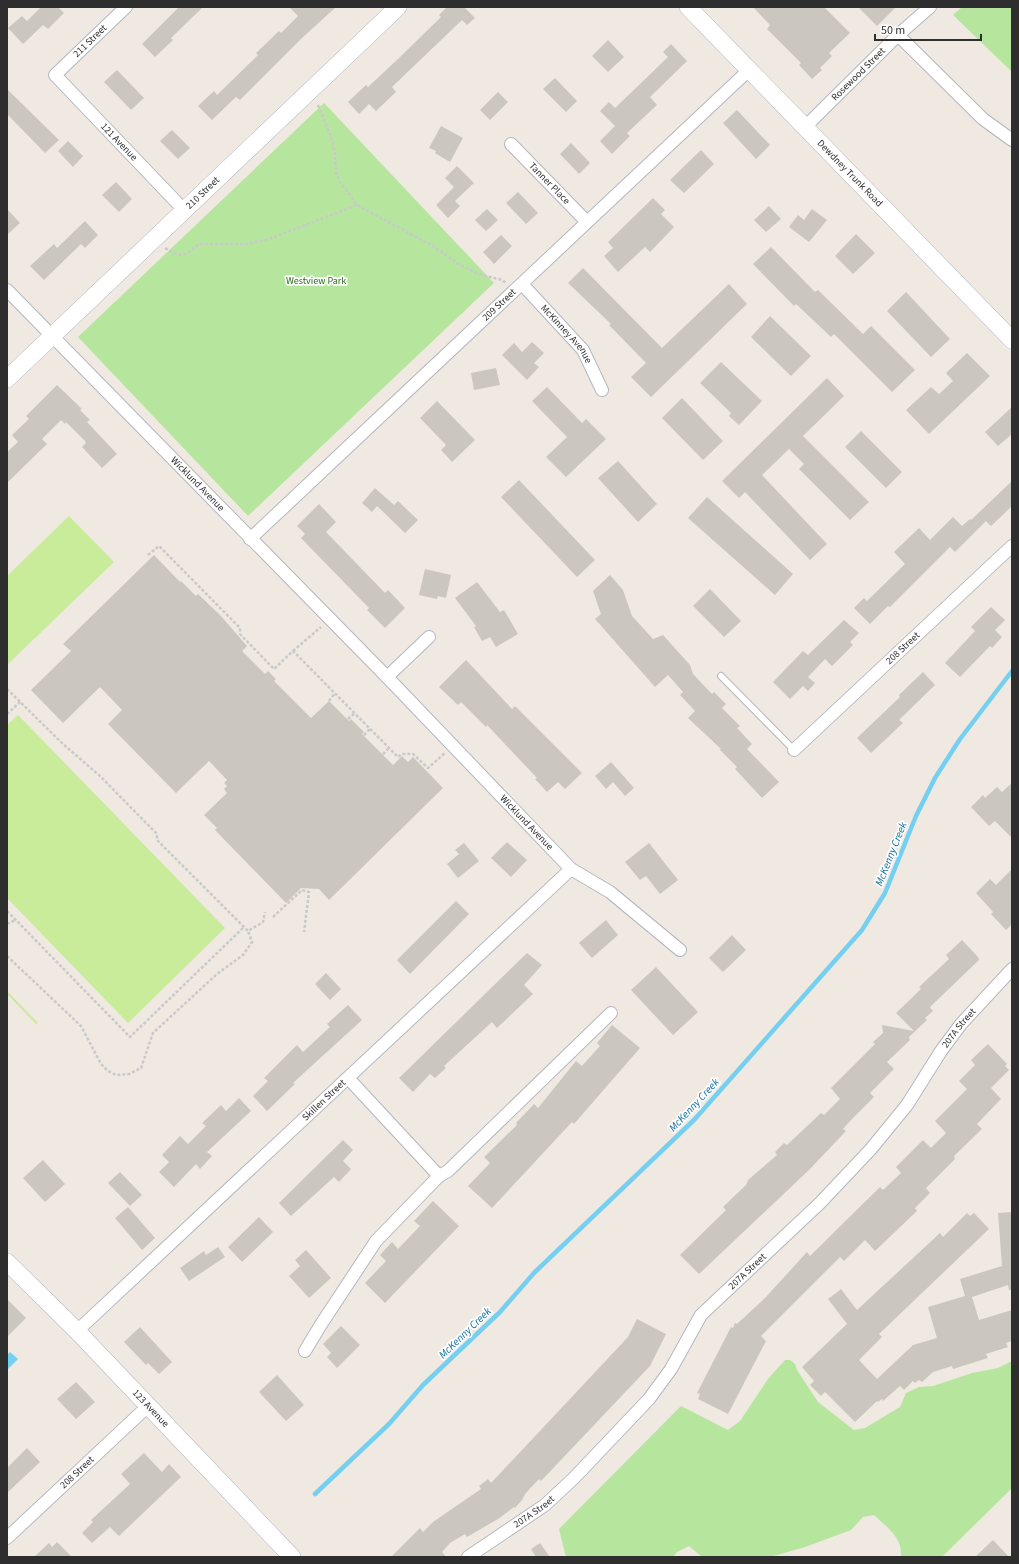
<svg xmlns="http://www.w3.org/2000/svg" width="1019" height="1564" font-family="'Source Sans 3',sans-serif">
<style>
.green{fill:#b6e59e}
.pitch{fill:#c9ec9a}
.water{fill:#75cff0}
.lines{fill:none;stroke-linecap:round;stroke-linejoin:round}
.stream{stroke:#75cff0;stroke-width:4.5}
.building{fill:#cbc7bf}
.lane-casing{stroke:#b4b7c1;stroke-width:8}
.street-casing{stroke:#b4b7c1;stroke-width:14}
.secondary-casing{stroke:#b4b7c1;stroke-width:18}
.path{stroke:#c9c9c9;stroke-width:2.5;stroke-dasharray:3 2;stroke-linecap:butt}
.lane{stroke:#fff;stroke-width:6}
.street{stroke:#fff;stroke-width:12}
.secondary{stroke:#fff;stroke-width:17}
.labels{text-anchor:middle;dominant-baseline:central;stroke-width:3.5;stroke-linejoin:round;paint-order:stroke}
.street-label{font-size:10px;fill:#2e2e2e;stroke:#fff}
.park-label{font-size:10px;fill:#2c6e1b;stroke:#fff}
.water-label{font-size:11px;font-style:italic;fill:#0d6fa3;stroke:#fff}
</style>
<rect width="100%" height="100%" fill="#efe9e1"/>
<!-- green -->
<path class="green" d="M 962,7 L 1012,7 L 1012,72 L 953,15 Z
M 324,103 L 494,283 L 248,516 L 78,337 Z
M 785,1360 L 790,1360 L 795,1364 L 797,1370 L 818,1402 L 854,1430 L 865,1428 L 900,1407 L 906,1393 L 919,1387 L 933,1386 L 972,1373 L 998,1368 L 1012,1361 L 1012,1488 L 942,1557 L 901,1557 C 903,1538 887,1527 874,1515 L 863,1517 L 851,1530 L 805,1547 L 770,1557 L 702,1557 L 689,1546 L 677,1552 L 673,1557 L 566,1557 L 559,1529 L 681,1406 L 728,1430 L 740,1421 L 768,1379 Z"/>
<!-- pitch -->
<path class="pitch" d="M 69,516 L 114,562 L 7,665 L 7,576 Z
M 18,715 L 225,928 L 128,1023 L 7,898 L 7,725 Z
M 7,991 L 38,1023 L 36,1024 L 7,994 Z"/>
<!-- water -->
<path class="water" d="M 10,1352 L 18,1359 L 7,1370 L 7,1355 Z"/>
<g class="lines">
<!-- stream -->
<path class="stream" d="M 315,1494 L 389,1424 L 423,1385 L 500,1312 L 534,1273 L 694,1120 L 862,930 L 885,893 L 916,816 L 935,778 L 960,739 L 1012,671"/>
</g>
<!-- building -->
<path class="building" d="M 41,7 L 58,7 L 64,13 L 48,29 L 43,25 L 23,44 L 8,28 L 22,16 L 27,21 Z
M 179,7 L 203,7 L 171,38 L 173,40 L 155,57 L 142,44 Z
M 289,7 L 336,7 L 301,39 L 240,100 L 236,97 L 212,120 L 198,106 L 214,91 L 217,95 L 258,55 L 256,53 L 279,31 L 281,33 L 298,16 Z
M 447,7 L 464,7 L 475,18 L 467,25 L 462,20 L 392,87 L 396,92 L 376,111 L 369,104 L 359,114 L 348,102 L 366,85 L 368,87 L 399,58 L 441,17 L 439,15 Z
M 753,7 L 824,7 L 850,33 L 829,53 L 832,56 L 820,68 L 822,70 L 812,79 L 799,65 L 801,63 L 767,29 L 770,25 Z
M 858,7 L 896,7 L 877,26 Z
M 608,40 L 624,57 L 608,72 L 592,56 Z
M 671,44 L 687,61 L 650,97 L 657,105 L 627,133 L 630,136 L 612,154 L 600,141 L 615,126 L 600,111 L 609,102 L 615,108 L 639,85 L 668,57 L 663,52 Z
M 117,70 L 144,98 L 131,110 L 104,82 Z
M 555,78 L 577,101 L 566,112 L 543,89 Z
M 7,89 L 59,140 L 45,153 L 7,114 Z
M 498,92 L 508,102 L 490,120 L 480,110 Z
M 737,110 L 770,145 L 756,159 L 723,123 Z
M 441,126 L 463,138 L 450,162 L 435,153 L 436,151 L 429,148 Z
M 172,130 L 190,148 L 178,159 L 160,141 Z
M 68,141 L 83,156 L 73,167 L 58,151 Z
M 571,143 L 590,163 L 579,174 L 560,154 Z
M 701,150 L 714,164 L 684,193 L 670,180 Z
M 457,166 L 474,183 L 455,201 L 460,206 L 448,218 L 436,205 L 454,187 L 445,178 Z
M 116,182 L 132,199 L 119,212 L 102,195 Z
M 518,192 L 538,213 L 526,224 L 506,203 Z
M 653,198 L 665,210 L 661,214 L 674,227 L 650,252 L 645,247 L 618,272 L 604,256 L 613,248 L 608,242 Z
M 769,206 L 781,219 L 766,232 L 754,220 Z
M 7,209 L 20,223 L 7,235 Z
M 487,209 L 498,220 L 486,231 L 475,220 Z
M 812,209 L 827,220 L 809,242 L 789,227 L 798,215 L 804,220 Z
M 85,221 L 98,235 L 85,248 L 81,244 L 44,280 L 30,266 L 54,244 L 57,248 Z
M 856,234 L 875,253 L 853,274 L 835,256 Z
M 501,235 L 512,246 L 494,264 L 483,252 Z
M 771,247 L 815,292 L 818,290 L 863,334 L 871,326 L 915,370 L 892,392 L 834,334 L 831,337 L 796,304 L 794,306 L 753,264 Z
M 583,268 L 662,348 L 729,284 L 747,304 L 651,397 L 631,377 L 646,363 L 609,325 L 611,324 L 568,283 Z
M 906,292 L 950,339 L 931,357 L 887,311 Z
M 770,316 L 811,356 L 791,376 L 751,337 Z
M 532,342 L 544,353 L 534,363 L 539,367 L 527,380 L 502,355 L 514,343 L 522,352 Z
M 967,353 L 990,376 L 929,434 L 906,410 L 931,387 L 939,394 L 953,381 L 946,373 Z
M 721,362 L 762,401 L 739,425 L 729,416 L 731,413 L 700,383 Z
M 496,368 L 500,385 L 474,390 L 471,373 Z
M 827,378 L 844,396 L 803,436 L 869,502 L 850,520 L 799,469 L 804,464 L 789,449 L 762,475 L 827,544 L 810,560 L 745,492 L 739,498 L 722,481 Z
M 57,385 L 82,409 L 80,410 L 90,420 L 87,422 L 117,454 L 102,468 L 82,447 L 86,443 L 85,441 L 66,422 L 65,424 L 61,420 L 42,439 L 47,444 L 7,483 L 7,452 L 18,442 L 12,435 L 29,419 L 26,416 Z
M 547,387 L 582,423 L 586,419 L 606,439 L 566,477 L 546,457 L 567,437 L 532,401 Z
M 682,398 L 723,441 L 703,460 L 662,418 Z
M 437,401 L 475,440 L 452,462 L 441,450 L 446,445 L 420,418 Z
M 1012,407 L 1012,434 L 998,446 L 985,432 Z
M 861,431 L 902,472 L 886,488 L 845,447 Z
M 618,461 L 657,504 L 638,522 L 598,478 Z
M 519,480 L 595,560 L 577,577 L 501,497 Z
M 1012,481 L 1012,506 L 991,526 L 986,521 L 955,552 L 950,547 L 890,607 L 888,606 L 870,624 L 854,608 L 864,598 L 867,601 L 905,564 L 894,552 L 919,528 L 930,540 L 953,517 L 962,526 L 970,519 L 971,520 Z
M 375,488 L 394,505 L 398,501 L 418,520 L 405,533 L 377,506 L 372,512 L 362,503 Z
M 707,497 L 793,574 L 775,595 L 688,518 Z
M 319,504 L 336,522 L 326,532 L 385,593 L 388,590 L 405,608 L 385,628 L 367,610 L 369,608 L 301,538 L 305,534 L 297,526 Z
M 154,555 L 180,582 L 181,581 L 196,596 L 198,594 L 221,616 L 247,646 L 242,651 L 265,674 L 268,671 L 276,679 L 274,681 L 311,718 L 329,701 L 349,721 L 351,719 L 364,732 L 362,734 L 393,765 L 402,756 L 408,762 L 413,757 L 443,788 L 329,900 L 319,889 L 301,888 L 286,903 L 215,830 L 217,828 L 204,815 L 227,793 L 224,789 L 227,786 L 224,783 L 227,780 L 209,761 L 176,793 L 108,724 L 122,710 L 100,687 L 63,723 L 31,690 L 71,651 L 63,644 Z
M 425,569 L 451,575 L 446,598 L 438,596 L 437,599 L 419,595 Z
M 610,575 L 623,590 L 632,616 L 653,639 L 663,635 L 690,665 L 693,674 L 712,694 L 714,692 L 726,704 L 722,708 L 740,726 L 737,728 L 752,744 L 747,749 L 779,782 L 762,798 L 735,769 L 737,767 L 720,750 L 721,749 L 688,718 L 695,711 L 680,695 L 683,692 L 668,675 L 655,687 L 595,619 L 601,614 L 593,591 Z
M 477,582 L 500,612 L 504,610 L 518,634 L 496,647 L 490,637 L 482,641 L 474,627 L 476,626 L 455,598 Z
M 710,589 L 741,621 L 724,637 L 693,606 Z
M 991,607 L 1005,620 L 995,630 L 1002,637 L 992,648 L 990,646 L 960,677 L 945,663 L 975,631 L 971,627 Z
M 844,620 L 859,633 L 850,642 L 853,645 L 832,666 L 825,659 L 808,677 L 815,683 L 808,691 L 803,686 L 790,699 L 773,682 L 803,651 L 808,655 Z
M 466,660 L 512,709 L 515,706 L 582,773 L 565,789 L 558,782 L 547,792 L 535,779 L 537,778 L 487,725 L 486,727 L 461,702 L 458,705 L 439,687 Z
M 923,672 L 935,685 L 899,720 L 903,723 L 871,753 L 857,738 L 900,697 L 899,695 Z
M 611,762 L 634,788 L 625,796 L 613,782 L 606,789 L 595,776 Z
M 1012,783 L 1012,838 L 995,821 L 989,826 L 971,807 L 983,795 L 985,798 L 997,787 L 1002,792 Z
M 507,842 L 527,860 L 511,877 L 491,858 Z
M 464,843 L 479,861 L 458,878 L 447,864 L 459,854 L 455,850 Z
M 649,843 L 678,880 L 660,894 L 646,876 L 640,880 L 625,862 Z
M 1012,869 L 1012,924 L 1006,930 L 991,914 L 993,912 L 976,893 L 990,879 L 996,885 Z
M 456,901 L 469,914 L 410,974 L 397,960 Z
M 606,920 L 618,935 L 592,958 L 579,943 Z
M 732,935 L 746,950 L 723,972 L 709,958 Z
M 962,940 L 978,957 L 979,960 L 930,1007 L 933,1011 L 925,1018 L 927,1020 L 909,1037 L 910,1040 L 887,1062 L 894,1069 L 870,1093 L 874,1097 L 851,1120 L 843,1129 L 846,1131 L 810,1169 L 699,1274 L 680,1255 L 726,1210 L 723,1207 L 746,1185 L 748,1180 L 777,1155 L 775,1152 L 784,1143 L 787,1145 L 821,1113 L 824,1115 L 840,1099 L 831,1088 L 875,1044 L 873,1042 L 883,1033 L 882,1025 L 914,1031 L 896,1013 L 921,989 L 919,987 L 949,959 L 946,955 Z
M 527,953 L 542,965 L 524,985 L 533,994 L 497,1028 L 492,1022 L 444,1066 L 446,1068 L 435,1078 L 430,1074 L 413,1092 L 399,1078 Z
M 656,967 L 698,1012 L 673,1035 L 631,990 Z
M 326,973 L 341,989 L 330,1000 L 315,984 Z
M 348,1005 L 362,1020 L 293,1083 L 295,1084 L 267,1111 L 253,1096 L 268,1081 L 264,1078 L 297,1045 L 303,1052 L 330,1027 L 327,1024 Z
M 612,1025 L 640,1048 L 574,1124 L 572,1122 L 492,1208 L 468,1186 L 490,1163 L 484,1157 L 517,1125 L 516,1123 L 534,1104 L 538,1108 L 576,1061 L 582,1066 L 600,1046 L 597,1043 Z
M 988,1044 L 1007,1064 L 1005,1066 L 1009,1070 L 991,1088 L 1001,1099 L 977,1124 L 982,1129 L 954,1156 L 955,1159 L 926,1188 L 930,1193 L 915,1208 L 917,1211 L 875,1251 L 865,1240 L 844,1261 L 840,1257 L 761,1336 L 766,1341 L 728,1414 L 698,1399 L 700,1394 L 697,1393 L 731,1327 L 733,1328 L 735,1323 L 737,1324 L 765,1298 L 807,1252 L 810,1256 L 880,1187 L 883,1190 L 901,1173 L 896,1167 L 923,1140 L 931,1148 L 946,1133 L 935,1121 L 967,1089 L 959,1081 L 975,1065 L 971,1060 Z
M 239,1098 L 251,1111 L 207,1152 L 212,1156 L 200,1169 L 196,1164 L 174,1187 L 159,1172 L 169,1162 L 162,1155 L 180,1136 L 188,1144 L 206,1126 L 202,1123 L 221,1105 L 226,1111 Z
M 343,1140 L 353,1150 L 343,1161 L 351,1169 L 339,1182 L 334,1177 L 291,1216 L 279,1203 Z
M 43,1160 L 65,1184 L 45,1202 L 23,1178 Z
M 120,1172 L 142,1195 L 130,1206 L 108,1183 Z
M 433,1201 L 459,1226 L 385,1303 L 365,1283 L 386,1261 L 380,1255 L 392,1242 L 398,1249 L 420,1226 L 414,1221 Z
M 128,1207 L 155,1238 L 142,1250 L 115,1218 Z
M 1012,1212 L 1012,1290 L 1009,1290 L 1008,1285 L 972,1297 L 979,1320 L 1012,1310 L 1012,1341 L 1006,1343 L 1008,1347 L 986,1354 L 988,1358 L 953,1369 L 952,1366 L 933,1372 L 922,1382 L 919,1380 L 915,1383 L 913,1381 L 904,1390 L 900,1386 L 883,1401 L 882,1399 L 878,1402 L 877,1401 L 855,1422 L 825,1392 L 821,1396 L 810,1385 L 814,1381 L 802,1367 L 847,1324 L 828,1299 L 841,1289 L 857,1310 L 940,1233 L 943,1237 L 967,1213 L 970,1216 L 974,1213 L 989,1229 L 879,1334 L 882,1337 L 859,1360 L 877,1379 L 913,1345 L 937,1338 L 928,1307 L 965,1296 L 960,1279 L 1002,1266 L 998,1213 Z
M 259,1217 L 273,1232 L 242,1262 L 228,1247 Z
M 218,1247 L 225,1257 L 189,1281 L 180,1268 L 204,1251 L 206,1255 Z
M 306,1250 L 331,1278 L 309,1298 L 289,1276 L 300,1266 L 295,1260 Z
M 7,1299 L 26,1318 L 7,1337 Z
M 637,1319 L 666,1334 L 650,1366 L 541,1481 L 539,1479 L 525,1494 L 522,1500 L 515,1508 L 514,1507 L 498,1519 L 467,1537 L 465,1534 L 450,1543 L 442,1552 L 446,1557 L 391,1557 L 420,1528 L 423,1532 L 433,1522 L 481,1489 L 479,1486 L 488,1479 L 491,1483 L 628,1337 Z
M 341,1326 L 360,1345 L 337,1368 L 327,1357 L 331,1353 L 323,1344 Z
M 140,1327 L 172,1362 L 159,1374 L 148,1363 L 146,1365 L 124,1342 Z
M 277,1375 L 304,1405 L 286,1421 L 259,1392 Z
M 76,1382 L 95,1402 L 76,1419 L 57,1399 Z
M 27,1448 L 40,1462 L 7,1493 L 7,1468 Z
M 144,1453 L 162,1472 L 169,1464 L 181,1477 L 119,1536 L 110,1527 L 92,1543 L 82,1533 L 93,1522 L 91,1520 L 130,1484 L 121,1474 Z
M 993,1540 L 1009,1557 L 975,1557 Z
M 57,1542 L 72,1557 L 34,1557 L 49,1543 L 52,1547 Z
M 540,1543 L 550,1557 L 536,1557 L 531,1549 Z"/>
<g class="lines">
<defs>
<path id="lane" d="M 721,676 L 794,750"/>
<g id="street">
<path id="s1" d="M 126,7 L 55,75 L 184,210"/>
<path d="M 898,35 L 983,119 L 1012,140"/>
<path id="s2" d="M 805,127 L 898,35 L 930,7"/>
<path id="s3" d="M 511,144 L 587,222"/>
<path id="s4" d="M 522,284 L 583,350 L 602,390"/>
<path id="s5" d="M 7,290 L 387,677 L 571,869 L 610,892 L 680,950"/>
<path id="s6" d="M 250,539 L 749,70"/>
<path d="M 387,677 L 429,637"/>
<path id="s7" d="M 794,750 L 1012,546"/>
<path d="M 348,1078 L 439,1176"/>
<path id="s8" d="M 77,1331 L 571,869"/>
<path d="M 305,1351 L 320,1326 L 376,1241 L 439,1176 L 448,1171 L 611,1013"/>
<path id="s9" d="M 7,1538 L 147,1407"/>
<path id="s10" d="M 468,1557 L 545,1505 L 574,1478 L 649,1399 L 671,1369 L 701,1315 L 820,1203 L 871,1149 L 907,1105 L 941,1051 L 961,1024 L 1012,969"/>
</g>
<g id="secondary">
<path id="s11" d="M 688,7 L 1012,340"/>
<path id="s12" d="M 7,379 L 398,7"/>
<path id="s13" d="M 7,1262 L 77,1331 L 292,1557"/>
</g>
</defs>
<!-- lane casing -->
<use href="#lane" class="lane-casing"/>
<!-- street casing -->
<use href="#street" class="street-casing"/>
<!-- secondary casing -->
<use href="#secondary" class="secondary-casing"/>
<!-- path -->
<path class="path" d="M 318,105 L 331,137 L 335,153 L 336,173 L 340,182 L 357,205 L 433,246 L 458,264 L 478,274 L 502,280 L 506,283
M 165,248 C 183,259 184,256 199,244 L 247,244 L 269,239 L 357,205
M 148,555 L 159,546 L 240,628 L 240,634 L 274,669 L 293,651 L 398,757 L 402,754 L 413,754 L 428,768 L 445,753
M 293,651 L 321,627
M 7,689 L 63,744 L 100,776 L 157,834 L 157,840 L 248,931 L 263,922 L 265,912
M 329,701 L 335,693
M 7,714 L 20,702
M 348,719 L 355,713
M 364,735 L 370,729
M 383,754 L 389,748
M 7,911 L 130,1037 L 244,927
M 273,917 L 302,890 L 309,892 L 304,932
M 7,924 L 15,920
M 7,956 L 81,1026 L 101,1064 L 108,1071 L 116,1075 L 129,1074 L 141,1068 L 153,1033 L 217,974 L 243,955 L 252,942 L 248,931"/>
<!-- lane -->
<use href="#lane" class="lane"/>
<!-- street -->
<use href="#street" class="street"/>
<!-- secondary -->
<use href="#secondary" class="secondary"/>
</g>
<g class="labels">
<!-- street labels -->
<g class="street-label">
<text transform="translate(90 41) rotate(-44)">211 Street</text>
<text stroke="none"><textPath href="#s2" startOffset="75">Rosewood Street</textPath></text>
<text stroke="none"><textPath href="#s1" startOffset="191">121 Avenue</textPath></text>
<text stroke="none"><textPath href="#s11" startOffset="232">Dewdney Trunk Road</textPath></text>
<text stroke="none"><textPath href="#s3" startOffset="55">Tanner Place</textPath></text>
<text stroke="none"><textPath href="#s12" startOffset="270">210 Street</textPath></text>
<text stroke="none"><textPath href="#s6" startOffset="342">209 Street</textPath></text>
<text stroke="none"><textPath href="#s4" startOffset="67">McKinney Avenue</textPath></text>
<text stroke="none"><textPath href="#s5" startOffset="272">Wicklund Avenue</textPath></text>
<text stroke="none"><textPath href="#s7" startOffset="149">208 Street</textPath></text>
<text stroke="none"><textPath href="#s5" startOffset="744">Wicklund Avenue</textPath></text>
<text stroke="none"><textPath href="#s10" startOffset="728">207A Street</textPath></text>
<text stroke="none"><textPath href="#s8" startOffset="338">Skillen Street</textPath></text>
<text stroke="none"><textPath href="#s10" startOffset="404">207A Street</textPath></text>
<text stroke="none"><textPath href="#s13" startOffset="205">123 Avenue</textPath></text>
<text stroke="none"><textPath href="#s9" startOffset="96">208 Street</textPath></text>
<text stroke="none"><textPath href="#s10" startOffset="80">207A Street</textPath></text>
</g>
<!-- park labels -->
<g class="park-label">
<text x="316" y="281">Westview Park</text>
</g>
<!-- water labels -->
<g class="water-label">
<text transform="translate(891 854) rotate(-68)">McKenny Creek</text>
<text transform="translate(694 1105) rotate(-47)">McKenny Creek</text>
<text transform="translate(465 1333) rotate(-44)">McKenny Creek</text>
</g>
</g>
<!-- border -->
<rect width="1019" height="1564" fill="none" stroke="#2e2e2e" stroke-width="16"/>
<!-- scale -->
<path d="M875 34v6h106v-6" fill="none" stroke="#2e2e2e" stroke-width="2"/>
<text x="881" y="34" font-size="12" fill="#2e2e2e" stroke="#ffffff" stroke-width="3" paint-order="stroke">50 m</text>
</svg>
